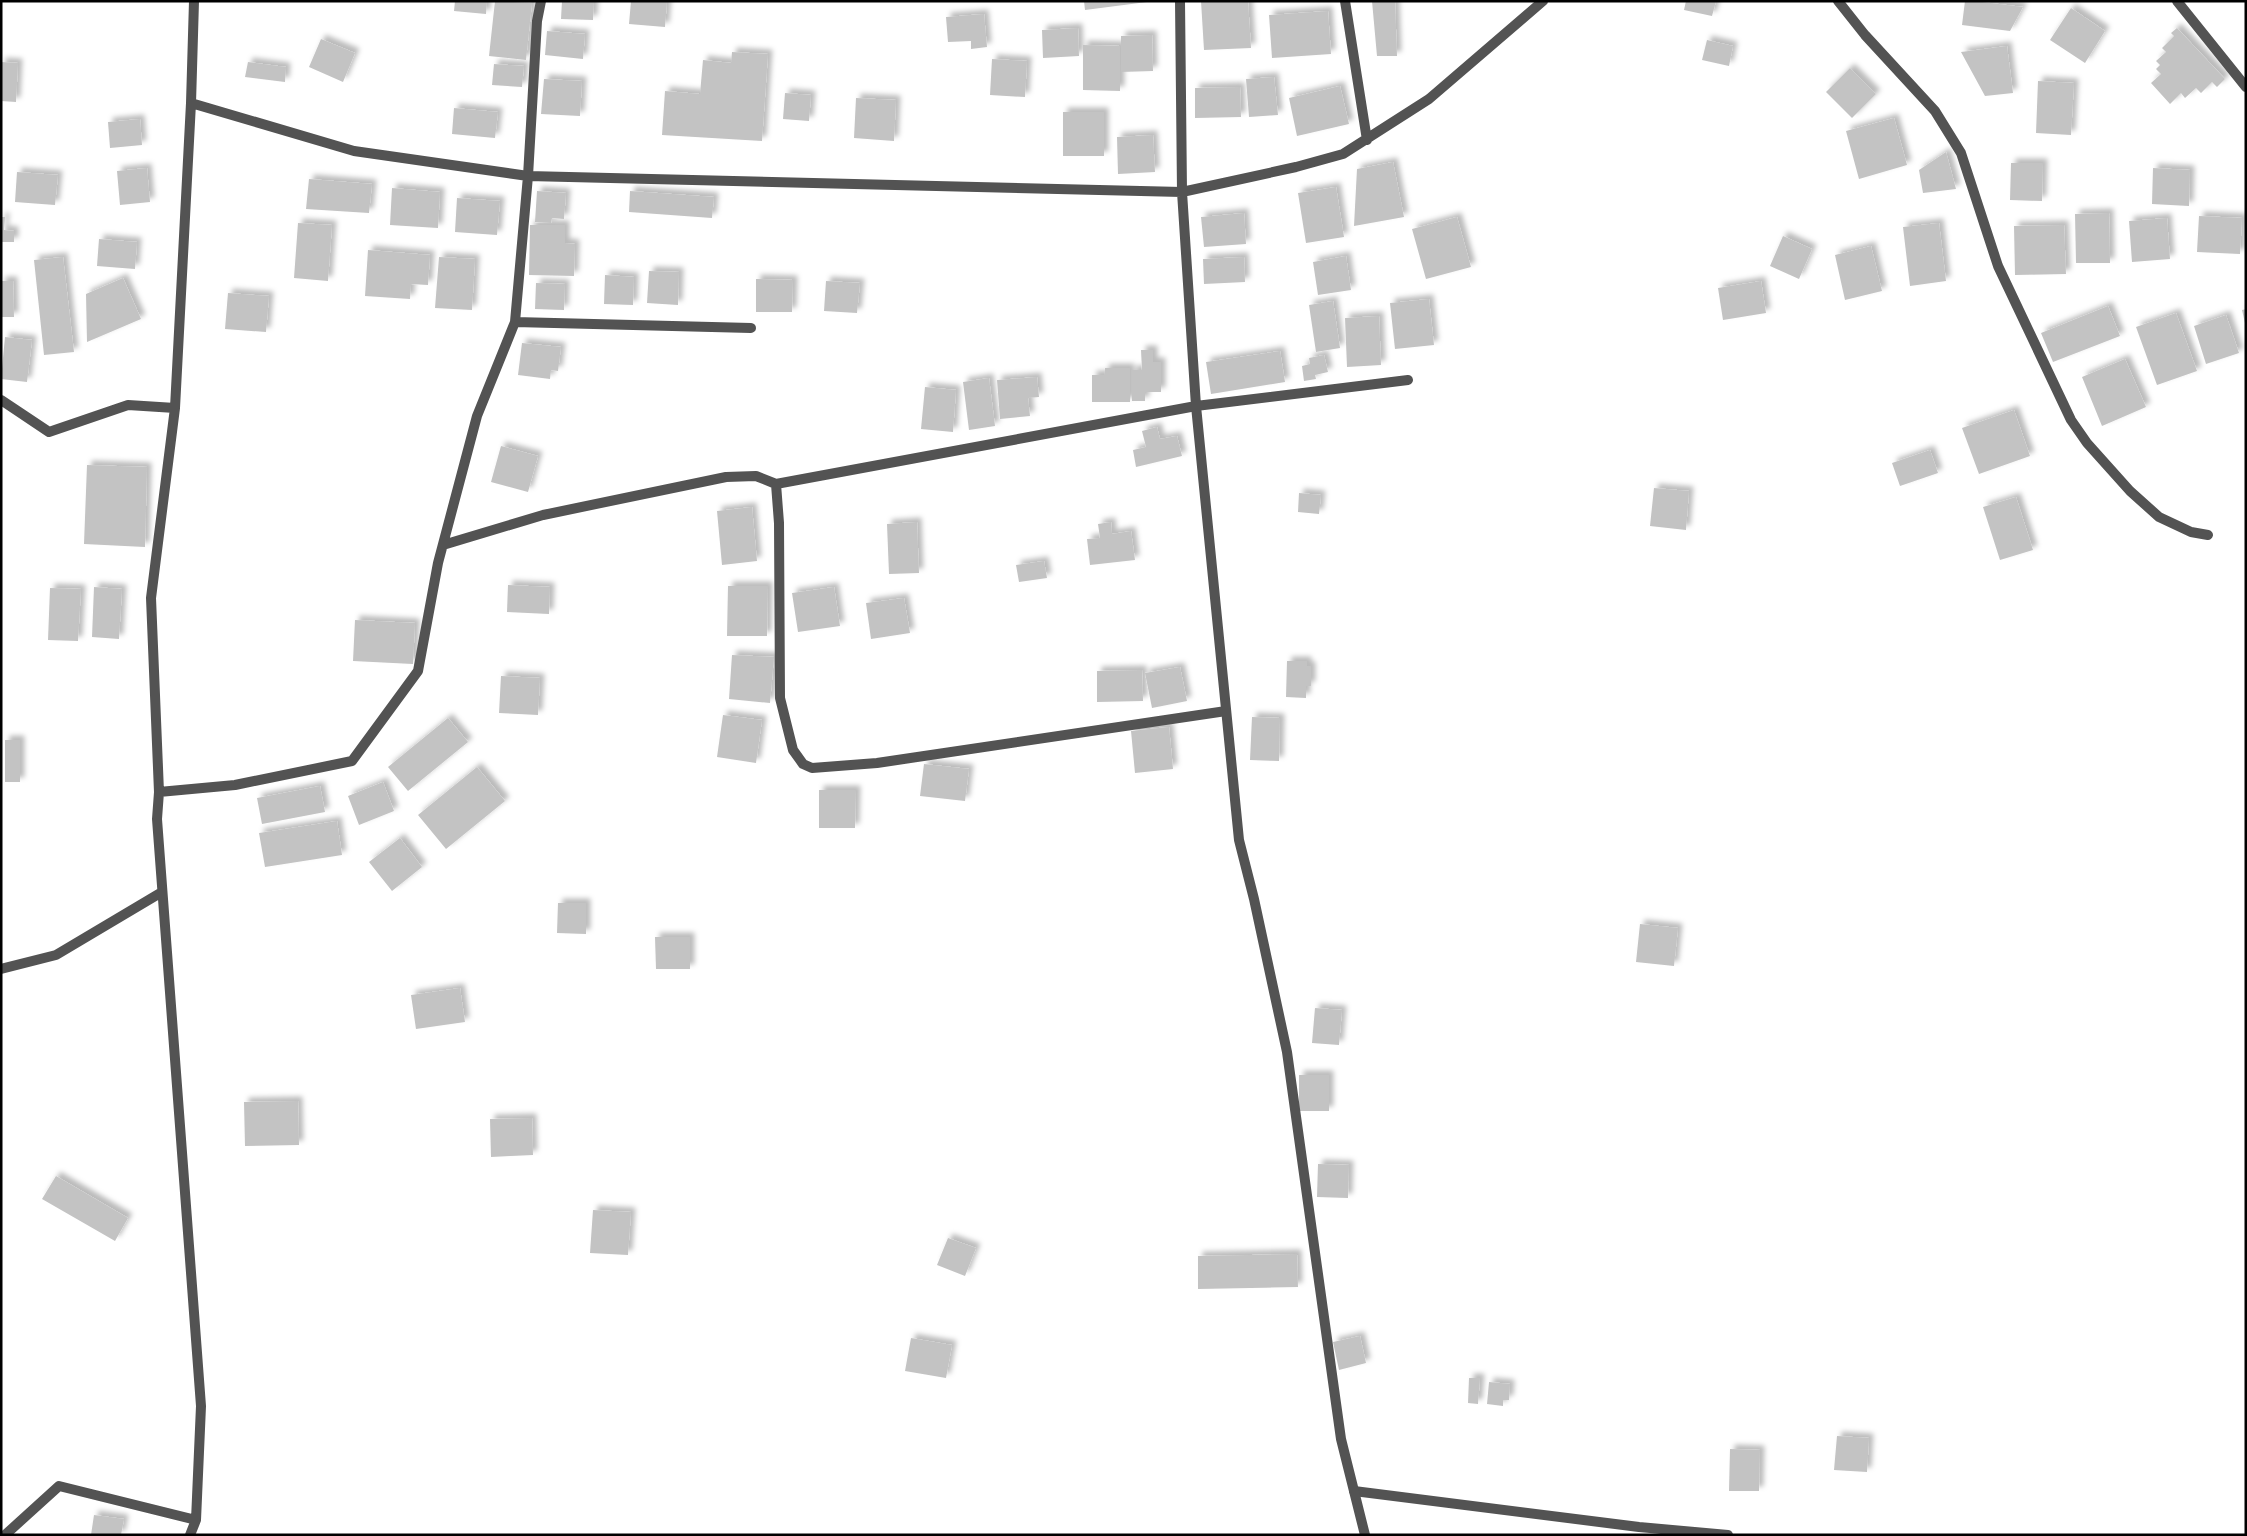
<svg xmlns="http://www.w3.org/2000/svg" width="2247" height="1536" font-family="Quicksand,sans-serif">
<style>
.building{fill:#c3c3c3;filter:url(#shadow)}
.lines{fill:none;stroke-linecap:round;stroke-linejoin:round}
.lane{stroke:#535353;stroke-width:10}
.street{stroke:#535353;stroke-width:10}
</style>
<defs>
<filter id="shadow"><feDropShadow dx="4.5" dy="-4.5" stdDeviation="2.5" flood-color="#0004"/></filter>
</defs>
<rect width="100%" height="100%" fill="#fff"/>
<!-- building -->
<path class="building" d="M 455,1 L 487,1 L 486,14 L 454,11 Z
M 495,1 L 532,3 L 526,60 L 489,56 Z
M 562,1 L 594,1 L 593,20 L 561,19 Z
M 631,1 L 667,1 L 665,27 L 629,24 Z
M 1084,1 L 1147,1 L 1147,2 L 1085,10 Z
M 1201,1 L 1248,1 L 1251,48 L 1204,50 Z
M 1372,1 L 1395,1 L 1397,56 L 1377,56 Z
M 1686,1 L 1716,1 L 1712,16 L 1684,10 Z
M 1965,1 L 1974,1 L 2023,7 L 2010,31 L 1962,25 Z
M 2071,8 L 2105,31 L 2085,63 L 2050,40 Z
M 1328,11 L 1331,54 L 1272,58 L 1269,15 Z
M 984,14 L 987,47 L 971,49 L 971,41 L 948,42 L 946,17 Z
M 1078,28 L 1079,56 L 1043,58 L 1042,30 Z
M 2177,28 L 2225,79 L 2217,87 L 2212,82 L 2201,93 L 2196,88 L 2185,98 L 2181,93 L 2170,104 L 2151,83 L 2161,74 L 2156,69 L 2160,65 L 2156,61 L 2166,52 L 2162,48 L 2174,36 L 2171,33 Z
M 547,31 L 585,34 L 583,59 L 545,55 Z
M 1152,35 L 1153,71 L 1121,72 L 1121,36 Z
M 321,39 L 355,53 L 343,82 L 309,67 Z
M 1707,40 L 1733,46 L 1729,66 L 1702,60 Z
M 1083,45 L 1120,46 L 1120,91 L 1083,90 Z
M 2007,46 L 2013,93 L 1985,96 L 1961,52 Z
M 732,52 L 768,54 L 762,141 L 662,135 L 665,91 L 700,94 L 703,60 L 731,63 Z
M 992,59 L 1027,61 L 1025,97 L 990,95 Z
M 1,62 L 18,63 L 16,102 L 1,101 Z
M 248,62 L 286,67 L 285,82 L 245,77 Z
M 494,64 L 524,66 L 522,87 L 492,85 Z
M 1850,68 L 1876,94 L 1852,118 L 1826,92 Z
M 1274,77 L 1278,115 L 1249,117 L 1246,79 Z
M 544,79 L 582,81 L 580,116 L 541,114 Z
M 2038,81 L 2074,83 L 2071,135 L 2036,133 Z
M 1340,86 L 1349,124 L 1297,136 L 1289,98 Z
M 1240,87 L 1241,117 L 1195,118 L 1195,88 Z
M 785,93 L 811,95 L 809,121 L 783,119 Z
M 856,98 L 896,100 L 894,141 L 854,138 Z
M 454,108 L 498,112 L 495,138 L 452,134 Z
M 1063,112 L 1104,112 L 1104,156 L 1063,156 Z
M 1894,118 L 1907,165 L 1859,179 L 1846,131 Z
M 140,119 L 142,145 L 110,148 L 108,122 Z
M 1153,135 L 1155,172 L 1118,174 L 1117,137 Z
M 1946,152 L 1956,189 L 1923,193 L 1919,170 Z
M 1393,162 L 1404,217 L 1354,226 L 1357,169 Z
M 2011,163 L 2043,163 L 2042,201 L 2010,200 Z
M 147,168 L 150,202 L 120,205 L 117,171 Z
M 2153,168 L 2190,170 L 2189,206 L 2152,204 Z
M 17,172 L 58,175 L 55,205 L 15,202 Z
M 309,179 L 372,184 L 369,213 L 306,209 Z
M 1336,187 L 1344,237 L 1306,243 L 1298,193 Z
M 392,188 L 440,192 L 438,228 L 390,225 Z
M 537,191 L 566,193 L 564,219 L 552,218 L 551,223 L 535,222 Z
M 630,191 L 714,197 L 712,218 L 629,212 Z
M 457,198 L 500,201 L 497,235 L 455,232 Z
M 1244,213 L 1246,244 L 1204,247 L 1201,217 Z
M 2109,213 L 2110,263 L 2076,263 L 2075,214 Z
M 2199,216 L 2242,218 L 2240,254 L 2197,252 Z
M 1,217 L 5,217 L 4,230 L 14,231 L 14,242 L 1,242 Z
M 1457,217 L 1471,267 L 1426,279 L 1412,229 Z
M 2167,218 L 2170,259 L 2132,262 L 2129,221 Z
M 298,223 L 332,225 L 328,281 L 294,278 Z
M 1939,223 L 1946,281 L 1910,286 L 1903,227 Z
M 530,225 L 565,225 L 565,243 L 575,244 L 574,276 L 529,275 Z
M 2064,225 L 2066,274 L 2015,275 L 2014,226 Z
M 1783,236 L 1812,249 L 1799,279 L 1770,266 Z
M 99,239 L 137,242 L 135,269 L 97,266 Z
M 1871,246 L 1882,291 L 1845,300 L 1835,255 Z
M 368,250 L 430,255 L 428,285 L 411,284 L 410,299 L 365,296 Z
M 1346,256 L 1351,290 L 1318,295 L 1313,262 Z
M 63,257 L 74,352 L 44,355 L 34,260 Z
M 439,257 L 475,259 L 472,310 L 435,308 Z
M 1244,257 L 1245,282 L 1204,284 L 1203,259 Z
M 649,271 L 679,272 L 678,305 L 647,303 Z
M 605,275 L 634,277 L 633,305 L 604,304 Z
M 123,278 L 141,319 L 87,342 L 86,294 Z
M 756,279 L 793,280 L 792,312 L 756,312 Z
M 1,281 L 13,281 L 14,317 L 1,317 Z
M 826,281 L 860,283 L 857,313 L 824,311 Z
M 1761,281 L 1766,313 L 1723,320 L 1718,288 Z
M 536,283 L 565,284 L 564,310 L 535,309 Z
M 228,293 L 269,296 L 266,332 L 225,329 Z
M 1429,299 L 1434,345 L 1395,349 L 1390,303 Z
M 1333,301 L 1340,348 L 1316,352 L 1309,305 Z
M 2108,306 L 2120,336 L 2053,362 L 2041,333 Z
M 2246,309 L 2246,323 L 2245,323 L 2242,310 Z
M 2176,313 L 2197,371 L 2157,385 L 2136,327 Z
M 2226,315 L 2239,353 L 2206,364 L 2194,326 Z
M 1379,316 L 1381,365 L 1347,367 L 1345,318 Z
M 5,337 L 32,340 L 27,382 L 1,379 Z
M 522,343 L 561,347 L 558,371 L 551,370 L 550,379 L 518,375 Z
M 1141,350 L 1153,350 L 1153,362 L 1161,362 L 1161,392 L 1145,392 L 1145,401 L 1132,401 L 1132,370 L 1142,370 Z
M 1280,351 L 1285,382 L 1211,394 L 1206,362 Z
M 1324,355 L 1328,372 L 1315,375 L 1316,379 L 1304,381 L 1302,366 L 1310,364 L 1309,358 Z
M 2125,359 L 2146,407 L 2102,426 L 2082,377 Z
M 1105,368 L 1130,368 L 1130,402 L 1092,402 L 1092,375 L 1104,375 Z
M 1037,377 L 1039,397 L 1028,398 L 1030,416 L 1000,419 L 997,380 Z
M 989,378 L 995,426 L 969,430 L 963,382 Z
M 925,387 L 956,390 L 953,432 L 921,429 Z
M 2014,410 L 2030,456 L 1979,474 L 1962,428 Z
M 1157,427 L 1160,439 L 1177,436 L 1182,456 L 1136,467 L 1133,450 L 1146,447 L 1142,431 Z
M 501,446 L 538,456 L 528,492 L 491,482 Z
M 1930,450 L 1938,473 L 1900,486 L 1892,463 Z
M 87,465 L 147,467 L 145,547 L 84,544 Z
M 1654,488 L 1689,491 L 1686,530 L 1650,526 Z
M 1299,493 L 1321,495 L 1319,514 L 1298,512 Z
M 2016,497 L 2033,550 L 2000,560 L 1983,507 Z
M 752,507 L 757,561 L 722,565 L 717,511 Z
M 917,522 L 919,573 L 889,574 L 887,524 Z
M 1111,522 L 1112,534 L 1131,531 L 1135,560 L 1090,565 L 1087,539 L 1100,538 L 1098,524 Z
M 1044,561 L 1047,578 L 1019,582 L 1016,565 Z
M 508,585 L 550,587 L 549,614 L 507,612 Z
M 728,586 L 768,586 L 767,636 L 727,636 Z
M 94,587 L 122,589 L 119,639 L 92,637 Z
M 834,587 L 840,626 L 798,632 L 792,593 Z
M 50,588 L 81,589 L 78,641 L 48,640 Z
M 904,598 L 910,633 L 871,639 L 866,603 Z
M 355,620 L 415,623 L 413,664 L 353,661 Z
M 732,655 L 774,657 L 770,703 L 729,699 Z
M 1287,661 L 1307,661 L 1307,666 L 1311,666 L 1311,686 L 1306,686 L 1306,698 L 1286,697 Z
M 1180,667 L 1187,701 L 1152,708 L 1145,673 Z
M 1142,670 L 1143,701 L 1097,702 L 1097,671 Z
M 501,676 L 540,678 L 538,715 L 499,713 Z
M 723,715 L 762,720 L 756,763 L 717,757 Z
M 1252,717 L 1280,718 L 1279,761 L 1250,760 Z
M 448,718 L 468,742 L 408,791 L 388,767 Z
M 1169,727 L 1173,769 L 1135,773 L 1131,731 Z
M 5,740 L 20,740 L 20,782 L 5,782 Z
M 924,764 L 969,769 L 965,801 L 920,796 Z
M 477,767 L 505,801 L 446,849 L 418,815 Z
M 383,782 L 394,811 L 359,825 L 348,796 Z
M 320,786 L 325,812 L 262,824 L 257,798 Z
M 819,790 L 856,790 L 855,828 L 819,828 Z
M 337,821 L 342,855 L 265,867 L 259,833 Z
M 400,838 L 422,867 L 392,891 L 369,862 Z
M 558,903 L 586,903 L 586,934 L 557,933 Z
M 1640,924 L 1678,928 L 1674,966 L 1636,962 Z
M 655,937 L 690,937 L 690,969 L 656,969 Z
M 460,988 L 465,1022 L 416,1029 L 411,995 Z
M 1315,1008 L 1342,1010 L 1339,1045 L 1312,1043 Z
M 1299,1075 L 1329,1075 L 1329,1111 L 1299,1111 Z
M 298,1101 L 299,1145 L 245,1146 L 244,1102 Z
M 532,1118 L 533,1155 L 491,1157 L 490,1119 Z
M 1318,1164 L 1349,1165 L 1348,1198 L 1317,1197 Z
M 56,1176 L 128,1218 L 115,1241 L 42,1199 Z
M 593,1210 L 631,1212 L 628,1255 L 590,1253 Z
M 948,1238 L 976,1248 L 965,1276 L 937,1265 Z
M 1297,1254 L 1298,1287 L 1198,1289 L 1198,1256 Z
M 1360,1336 L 1366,1363 L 1339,1370 L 1333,1342 Z
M 911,1338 L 952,1345 L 946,1378 L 905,1371 Z
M 1469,1378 L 1480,1378 L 1478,1404 L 1468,1403 Z
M 1489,1382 L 1510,1384 L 1509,1400 L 1503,1400 L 1503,1406 L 1487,1404 Z
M 1837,1436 L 1869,1438 L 1867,1472 L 1834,1470 Z
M 1730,1449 L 1760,1450 L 1759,1491 L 1729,1491 Z
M 94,1515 L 124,1519 L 121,1535 L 91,1535 Z"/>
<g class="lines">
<!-- lane -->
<path class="lane" d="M 1354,1491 L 1639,1527 L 1728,1535"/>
<!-- street -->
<path class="street" d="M 1180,1 L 1182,192 L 1196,406 L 1239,840 L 1254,899 L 1287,1052 L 1341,1439 L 1365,1535
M 1345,1 L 1367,140
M 1838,1 L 1865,35 L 1935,111 L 1961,153 L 1998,266 L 2071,420 L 2087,443 L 2130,491 L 2159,517 L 2191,532 L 2208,535
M 2177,1 L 2246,87
M 191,103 L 354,151 L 528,176 L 1182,192 L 1296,167 L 1343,154 L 1429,99 L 1543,1
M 515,322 L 751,328
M 1,400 L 49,432 L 128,405 L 175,408
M 443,545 L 543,515 L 726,477 L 756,476 L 776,484
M 1226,711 L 877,763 L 812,768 L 803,764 L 793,750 L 780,698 L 779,523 L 776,484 L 1196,406 L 1408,380
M 159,792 L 235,785 L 352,761 L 418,671 L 438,563 L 477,416 L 515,322 L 528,176 L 537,21 L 541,1
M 1,969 L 56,955 L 162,892
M 5,1535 L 59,1486 L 196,1520
M 190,1535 L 196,1520 L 201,1406 L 157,819 L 159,792 L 151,598 L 175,408 L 191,103 L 194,1"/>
</g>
<!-- border -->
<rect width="2247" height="1536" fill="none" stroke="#000000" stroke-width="5"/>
</svg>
